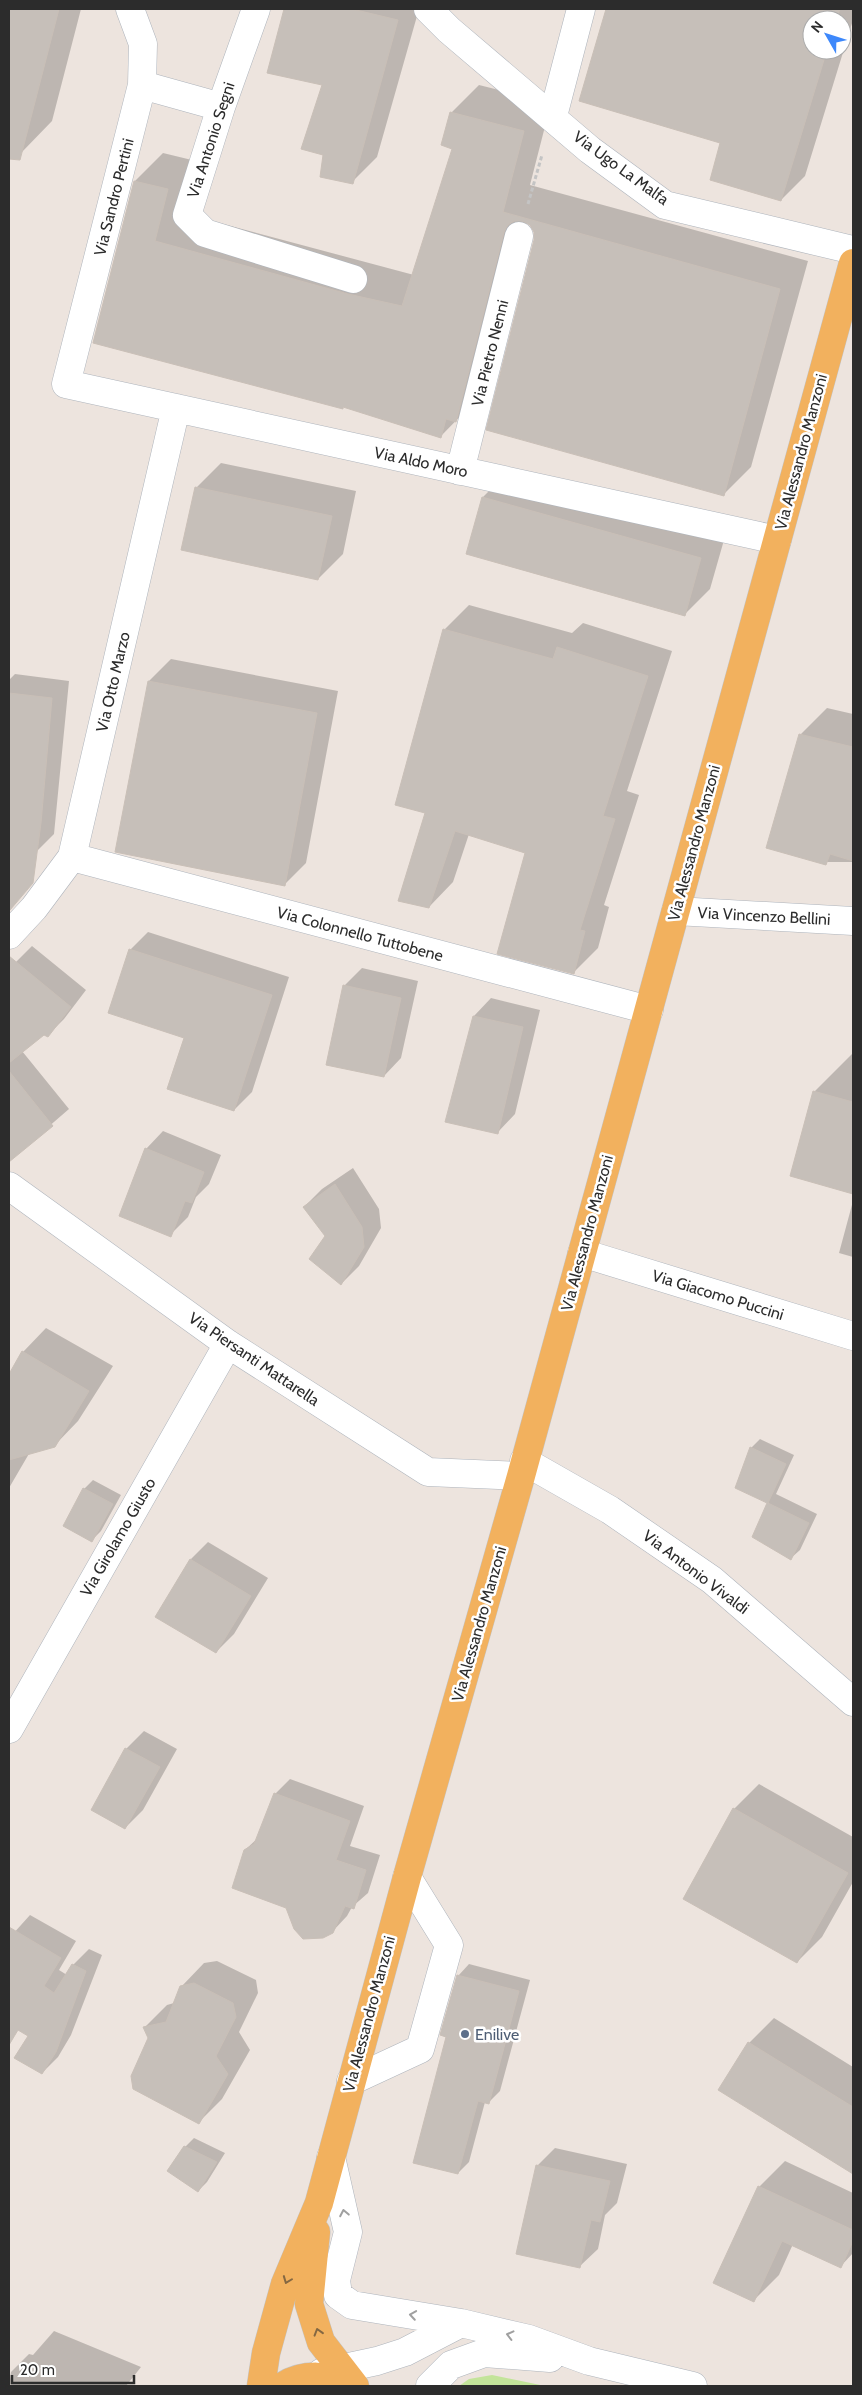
<svg xmlns="http://www.w3.org/2000/svg" width="862" height="2395" font-family="Cabin,sans-serif">
<style>
.green{fill:#c3e49a}
.shadow{fill:#0003;fill-rule:evenodd}
.building{fill:#c6bfb9;stroke:#c9bfb7}
.lines{fill:none;stroke-linecap:round;stroke-linejoin:round}
.minor-casing{stroke:#aeb4bc;stroke-width:29}
.major-casing{stroke:#c4c4c4;stroke-width:29}
.path{stroke:#c4c4c4;stroke-width:3;stroke-dasharray:4 2.5;stroke-linecap:butt}
.minor{stroke:#fff;stroke-width:28}
.major{stroke:#f2b15e;stroke-width:28}
.oneway{stroke:#a0a0a0}
.oneway2{stroke:#856842}
.service-dot{fill:#5c6f8a;stroke:#fff;stroke-width:2}
.labels{text-anchor:middle;dominant-baseline:central;stroke-width:5;stroke-linejoin:round;paint-order:stroke}
.street-label{font-size:16px;fill:#2c2c2c;stroke:#fff}
.service-label{font-size:16px;fill:#4e5e75;stroke:#fff;text-anchor:start}
</style>
<rect width="100%" height="100%" fill="#ede4de"/>
<!-- green -->
<path class="green" d="M 492,2375 L 545,2386 L 459,2386 L 469,2379 Z"/>
<!-- shadow -->
<path class="shadow" d="M 9,9 L 81,9 L 52,121 L 22,152 L 9,149 Z
M 286,9 L 419,9 L 377,157 L 352,182 L 323,84 L 269,73 Z
M 608,9 L 853,9 L 853,20 L 805,176 L 781,200 L 722,142 L 581,100 ZM 812,20 L 842,20 L 842,50 L 812,50 Z
M 479,85 L 551,103 L 530,185 L 808,261 L 751,467 L 723,495 L 535,240 L 535,231 L 527,222 L 484,392 L 441,436 L 344,406 L 342,408 L 94,342 L 135,181 L 163,153 L 196,161 L 182,213 L 414,275 L 453,148 L 451,113 Z
M 221,463 L 356,491 L 343,554 L 318,579 L 196,488 Z
M 508,472 L 726,533 L 710,589 L 685,614 L 483,497 Z
M 469,605 L 572,633 L 583,623 L 672,651 L 627,791 L 639,795 L 604,905 L 609,907 L 598,948 L 573,973 L 526,852 L 469,834 L 453,882 L 429,907 L 426,812 L 444,630 Z
M 171,659 L 338,691 L 306,863 L 284,885 L 117,851 L 149,681 Z
M 15,674 L 69,681 L 54,834 L 36,852 L 9,848 L 9,680 Z
M 827,708 L 853,714 L 853,862 L 818,862 L 800,735 Z
M 148,932 L 289,977 L 252,1092 L 234,1110 L 130,950 Z
M 32,946 L 86,990 L 64,1019 L 47,1036 L 43,1034 L 22,1051 L 69,1109 L 10,1160 L 9,969 Z
M 362,968 L 418,981 L 401,1058 L 384,1076 L 344,986 Z
M 491,998 L 540,1010 L 515,1114 L 498,1132 L 474,1016 Z
M 852,1054 L 853,1055 L 853,1193 L 791,1175 L 814,1092 Z
M 163,1131 L 221,1155 L 209,1184 L 196,1197 L 188,1217 L 170,1235 L 146,1149 Z
M 353,1168 L 379,1209 L 381,1228 L 359,1266 L 341,1284 L 326,1236 L 304,1207 L 322,1189 Z
M 853,1201 L 853,1257 L 839,1253 Z
M 46,1328 L 113,1366 L 78,1421 L 54,1446 L 30,1452 L 9,1488 L 9,1377 L 23,1352 Z
M 760,1439 L 794,1455 L 776,1494 L 817,1514 L 800,1550 L 791,1558 L 753,1536 L 769,1503 L 736,1487 L 751,1448 Z
M 93,1480 L 121,1495 L 101,1531 L 92,1540 L 84,1489 Z
M 208,1542 L 268,1578 L 234,1634 L 216,1652 L 191,1559 Z
M 144,1731 L 177,1749 L 143,1810 L 125,1828 L 126,1749 Z
M 290,1779 L 364,1806 L 350,1846 L 380,1855 L 368,1893 L 352,1907 L 347,1916 L 332,1932 L 287,1907 L 245,1850 L 258,1838 L 275,1794 Z
M 759,1784 L 853,1837 L 853,1882 L 822,1937 L 797,1962 L 685,1898 L 734,1809 Z
M 30,1915 L 76,1941 L 59,1970 L 67,1975 L 73,1965 L 89,1949 L 102,1955 L 71,2035 L 58,2057 L 42,2073 L 30,2035 L 9,2023 L 9,1934 L 12,1935 Z
M 217,1961 L 256,1980 L 258,1993 L 239,2032 L 250,2050 L 222,2099 L 199,2122 L 149,2038 L 145,2027 L 167,2005 L 174,2003 L 181,1987 L 204,1963 Z
M 469,1964 L 530,1980 L 500,2091 L 489,2102 L 485,2102 L 469,2162 L 458,2173 L 448,2036 L 458,1976 Z
M 774,2018 L 853,2067 L 853,2172 L 720,2090 L 749,2043 Z
M 194,2138 L 225,2153 L 207,2182 L 198,2191 L 185,2147 Z
M 555,2148 L 627,2164 L 617,2203 L 605,2215 L 598,2249 L 580,2266 L 537,2166 Z
M 785,2161 L 853,2193 L 853,2253 L 841,2266 L 793,2244 L 779,2275 L 754,2300 L 714,2283 L 760,2186 Z
M 54,2331 L 141,2367 L 126,2386 L 9,2386 L 11,2372 L 29,2354 L 33,2355 Z"/>
<!-- building -->
<path class="building" d="M 9,9 L 59,9 L 20,160 L 9,159 Z
M 284,9 L 352,9 L 398,20 L 353,184 L 320,177 L 323,155 L 301,149 L 322,85 L 267,73 Z
M 606,9 L 840,9 L 836,20 L 812,20 L 812,50 L 827,50 L 781,201 L 710,180 L 720,143 L 579,101 Z
M 450,112 L 524,131 L 503,212 L 780,289 L 724,496 L 486,430 L 534,240 L 534,232 L 530,225 L 522,221 L 514,221 L 508,225 L 504,232 L 456,422 L 446,419 L 441,438 L 343,407 L 343,409 L 93,343 L 134,181 L 168,189 L 155,241 L 348,294 L 402,306 L 452,149 L 441,145 Z
M 195,487 L 332,516 L 318,580 L 181,550 Z
M 482,497 L 701,558 L 685,616 L 466,554 Z
M 443,629 L 553,659 L 557,647 L 648,676 L 603,816 L 615,819 L 580,930 L 585,931 L 574,974 L 497,954 L 525,853 L 455,831 L 429,908 L 398,901 L 425,813 L 395,805 Z
M 148,681 L 317,713 L 285,886 L 115,852 Z
M 9,693 L 52,698 L 41,823 L 33,883 L 10,910 L 9,910 Z
M 799,734 L 853,747 L 853,861 L 830,854 L 826,865 L 766,848 Z
M 129,949 L 272,995 L 234,1111 L 167,1089 L 184,1038 L 108,1013 Z
M 9,956 L 71,1007 L 48,1037 L 44,1035 L 9,1063 Z
M 343,985 L 401,998 L 384,1077 L 326,1065 Z
M 473,1016 L 523,1027 L 498,1134 L 445,1122 Z
M 9,1071 L 53,1126 L 9,1162 Z
M 813,1091 L 853,1102 L 853,1194 L 790,1176 Z
M 145,1148 L 204,1172 L 192,1203 L 185,1201 L 171,1237 L 119,1216 Z
M 335,1184 L 362,1227 L 364,1247 L 341,1285 L 309,1259 L 325,1236 L 303,1207 Z
M 22,1351 L 89,1391 L 55,1447 L 9,1460 L 9,1374 Z
M 750,1447 L 786,1464 L 768,1503 L 809,1523 L 791,1560 L 752,1537 L 767,1503 L 735,1488 Z
M 83,1488 L 113,1504 L 92,1542 L 63,1526 Z
M 190,1559 L 251,1596 L 216,1653 L 155,1617 Z
M 125,1748 L 160,1767 L 125,1829 L 91,1810 Z
M 274,1793 L 350,1821 L 336,1860 L 366,1870 L 354,1909 L 345,1906 L 333,1933 L 323,1938 L 303,1939 L 294,1929 L 286,1908 L 232,1888 L 244,1850 L 254,1844 Z
M 733,1808 L 848,1873 L 797,1963 L 683,1899 Z
M 9,1927 L 61,1958 L 44,1986 L 54,1993 L 72,1964 L 86,1971 L 56,2052 L 42,2074 L 14,2058 L 28,2036 L 18,2030 L 9,2045 Z
M 457,1975 L 519,1991 L 489,2104 L 478,2101 L 458,2174 L 413,2163 L 446,2037 L 440,2035 Z
M 194,1983 L 233,2003 L 236,2017 L 216,2056 L 228,2074 L 199,2124 L 133,2089 L 131,2076 L 148,2038 L 143,2027 L 166,2022 L 180,1986 Z
M 748,2042 L 853,2107 L 853,2174 L 718,2090 Z
M 184,2146 L 217,2162 L 198,2192 L 167,2171 Z
M 536,2165 L 610,2181 L 600,2222 L 591,2220 L 580,2268 L 516,2254 Z
M 758,2186 L 853,2230 L 853,2241 L 841,2268 L 782,2241 L 754,2302 L 713,2283 Z"/>
<g class="lines">
<defs>
<path id="minor" d="M 130,9 L 143,44 L 142,85 L 66,384 L 777,540
M 256,9 L 221,107 L 187,215 L 205,233 L 353,279
M 428,9 L 449,30 L 590,150 L 665,205 L 853,250
M 142,85 L 221,107
M 553,116 L 581,9
M 460,471 L 519,236
M 72,857 L 649,1010
M 676,911 L 853,921
M 9,935 L 34,908 L 72,857 L 176,408
M 9,1186 L 228,1344 L 428,1472 L 521,1476
M 582,1253 L 853,1336
M 524,1461 L 610,1510 L 712,1580 L 853,1702
M 9,1729 L 228,1344
M 351,2081 L 420,2049 L 449,1945 L 407,1877
M 331,2157 L 348,2232 L 336,2280 L 338,2295 L 352,2305 L 461,2323
M 321,2373 L 377,2361 L 405,2352 L 461,2323 L 529,2339 L 589,2361 L 693,2386
M 430,2386 L 451,2365 L 484,2353 L 550,2358"/>
<path id="major" d="M 316,2232 L 309,2304 L 321,2342 L 355,2386
M 261,2386 L 266,2353 L 285,2284 L 319,2203 L 407,1877 L 521,1476 L 853,263
M 283,2386 C 303,2373 330,2374 351,2386"/>
</defs>
<!-- minor casing -->
<use href="#minor" class="minor-casing"/>
<!-- major casing -->
<use href="#major" class="major-casing"/>
<!-- path -->
<path class="path" d="M 528,204 L 542,155"/>
<!-- minor -->
<use href="#minor" class="minor"/>
<!-- major -->
<use href="#major" class="major"/>
</g>
<!-- one-way arrows -->
<defs><path id="oneway-chevron" d="M-2-3.5L2.5 0L-2 3.5" fill="none" stroke-width="1.6" stroke-linecap="round" stroke-linejoin="round" transform="scale(1.25)"/></defs>
<g class="oneway">
<use href="#oneway-chevron" transform="translate(344 2213) rotate(-101)"/>
<use href="#oneway-chevron" transform="translate(413 2315) rotate(-171)"/>
<use href="#oneway-chevron" transform="translate(510 2335) rotate(-166)"/>
</g>
<g class="oneway2">
<use href="#oneway-chevron" transform="translate(287 2280) rotate(111)"/>
<use href="#oneway-chevron" transform="translate(318 2332) rotate(-107)"/>
</g>
<!-- markers -->
<circle class="service-dot" cx="465" cy="2034" r="5"/>
<g class="labels">
<!-- street labels -->
<g class="street-label">
<text transform="translate(211 140) rotate(-72)">Via Antonio Segni</text>
<text transform="translate(621 168) rotate(36)">Via Ugo La Malfa</text>
<text transform="translate(114 197) rotate(-76)">Via Sandro Pertini</text>
<text transform="translate(490 353) rotate(-76)">Via Pietro Nenni</text>
<text transform="translate(801 452) rotate(-75)">Via Alessandro Manzoni</text>
<text transform="translate(421 462) rotate(12)">Via Aldo Moro</text>
<text transform="translate(113 682) rotate(-77)">Via Otto Marzo</text>
<text transform="translate(694 843) rotate(-75)">Via Alessandro Manzoni</text>
<text transform="translate(764 916) rotate(3)">Via Vincenzo Bellini</text>
<text transform="translate(360 934) rotate(15)">Via Colonnello Tuttobene</text>
<text transform="translate(587 1233) rotate(-75)">Via Alessandro Manzoni</text>
<text transform="translate(718 1295) rotate(17)">Via Giacomo Puccini</text>
<text transform="translate(254 1359) rotate(34)">Via Piersanti Mattarella</text>
<text transform="translate(118 1537) rotate(-60)">Via Girolamo Giusto</text>
<text transform="translate(696 1572) rotate(37)">Via Antonio Vivaldi</text>
<text transform="translate(479 1624) rotate(-74)">Via Alessandro Manzoni</text>
<text transform="translate(369 2014) rotate(-75)">Via Alessandro Manzoni</text>
</g>
<!-- service labels -->
<g class="service-label">
<text x="475" y="2034">Enilive</text>
</g>
</g>
<!-- border -->
<rect width="862" height="2395" fill="none" stroke="#2c2c2c" stroke-width="20"/>
<!-- north arrow -->
<g transform="translate(827 35) rotate(309)"><circle r="24" fill="#ffffff" stroke="#ababab"/>
<path d="M0-4L9 19L0 12L-9 19Z" fill="#3d88fb"/>
<text y="-8" font-size="14" font-weight="bold" text-anchor="middle" fill="#2c2c2c">N</text>
</g>
<!-- scale -->
<path d="M12 2375v8h122v-8" fill="none" stroke="#2c2c2c" stroke-width="2.5"/>
<text x="20" y="2375" font-size="15" fill="#2c2c2c" stroke="#ffffff" stroke-width="4" paint-order="stroke">20 m</text>
</svg>
